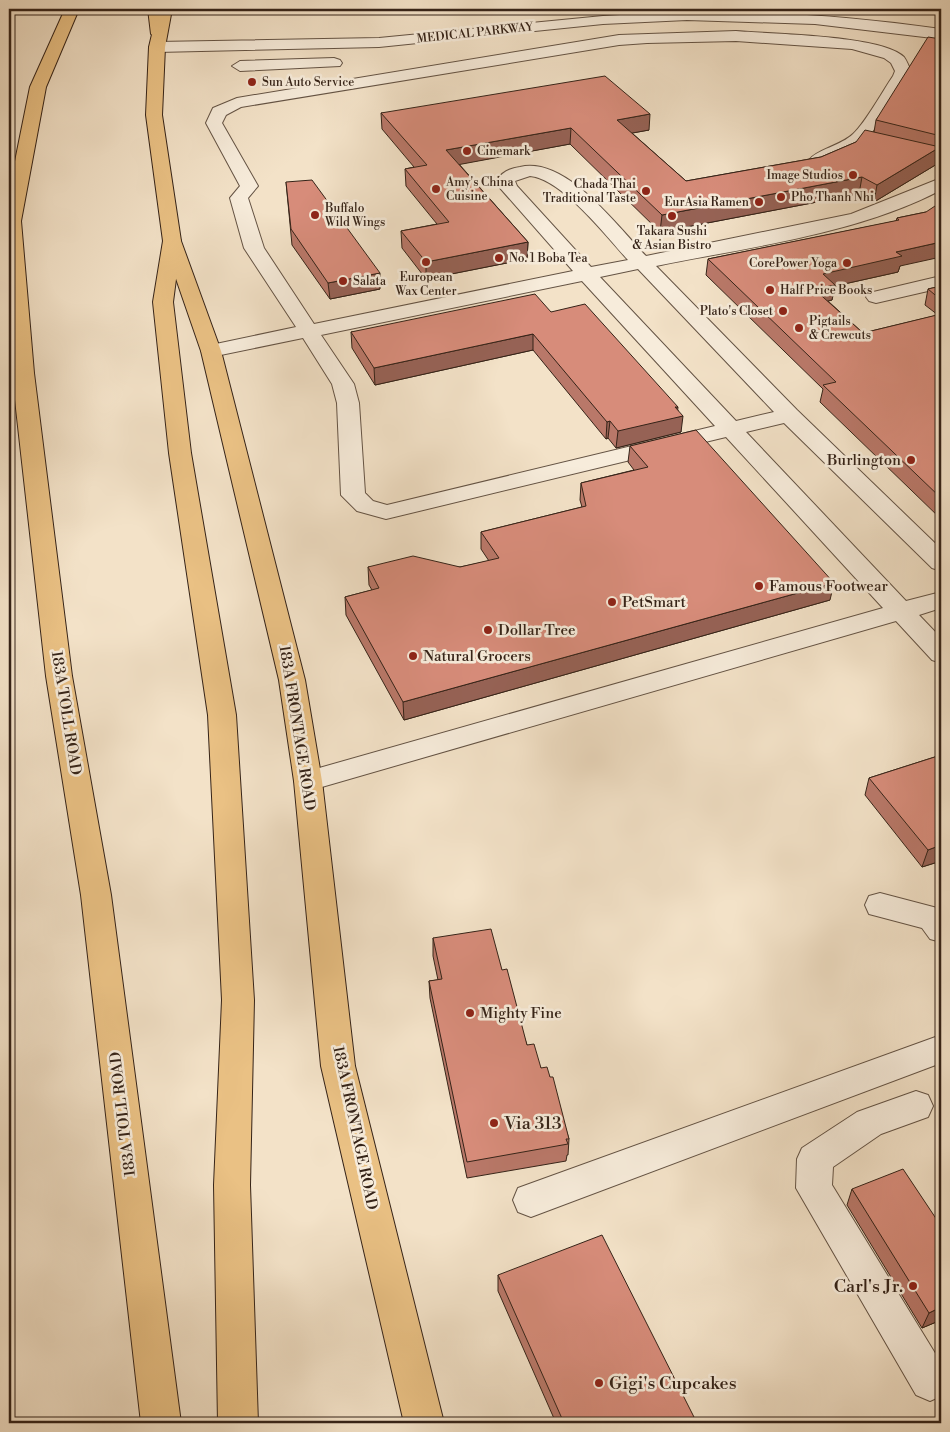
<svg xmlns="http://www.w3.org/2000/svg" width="950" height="1432" font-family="'Libre Bodoni',serif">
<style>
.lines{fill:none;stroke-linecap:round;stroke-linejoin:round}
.minor-casing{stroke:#645344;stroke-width:2}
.major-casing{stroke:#352318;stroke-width:2}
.highway-casing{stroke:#352318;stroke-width:2}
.minor{fill:#f7ecdb;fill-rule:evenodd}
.major{fill:#eac184;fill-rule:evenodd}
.highway{fill:#eac184;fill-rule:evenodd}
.wall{fill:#b97869;stroke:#352318}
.shaded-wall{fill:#966255;stroke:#352318}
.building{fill:#d78c7a;stroke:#352318}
.poi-dot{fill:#8f2418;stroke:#f7ecdb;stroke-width:2}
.labels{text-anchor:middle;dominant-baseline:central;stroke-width:5;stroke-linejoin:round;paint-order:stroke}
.far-street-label{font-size:12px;fill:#352318;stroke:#f7ecdb}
.far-poi-label{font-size:12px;fill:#352318;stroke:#f7ecdb;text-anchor:start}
.poi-label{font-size:15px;fill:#352318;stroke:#f7ecdb;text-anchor:start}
.street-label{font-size:15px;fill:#352318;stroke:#f7ecdb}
.near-poi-label{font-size:18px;fill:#352318;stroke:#f7ecdb;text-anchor:start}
</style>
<rect width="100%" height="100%" fill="#f3e2c8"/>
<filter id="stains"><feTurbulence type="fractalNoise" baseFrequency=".004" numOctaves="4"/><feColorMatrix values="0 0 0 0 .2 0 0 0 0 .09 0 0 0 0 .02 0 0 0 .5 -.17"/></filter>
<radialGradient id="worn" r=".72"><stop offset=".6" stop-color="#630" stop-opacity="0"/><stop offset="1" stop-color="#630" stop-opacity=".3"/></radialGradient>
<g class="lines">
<defs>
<path id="minor" d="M 687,11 C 773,11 857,17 941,29 L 941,39 L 815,24 L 687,20 L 603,24 L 379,47 L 157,52 L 149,47 L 157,42 L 379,38 L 603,16 Z
M 736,31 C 769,34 883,35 904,57 C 907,61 909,67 911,71 C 907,82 872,135 864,142 C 852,153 828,168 812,164 L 809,160 C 816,150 842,145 853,134 C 866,122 882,92 893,76 L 895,71 L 891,63 L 884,58 L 852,49 L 736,41 L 647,43 L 619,45 L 241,107 L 226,115 L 222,123 L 258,186 L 248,198 L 264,248 L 314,324 L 573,271 L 500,188 L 497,180 C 502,172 511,168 520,167 C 566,156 617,226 646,256 L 851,214 L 941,178 L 941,190 C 857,234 749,247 656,266 L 797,410 L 941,549 L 941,571 L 932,568 L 784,423 L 746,432 L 906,601 L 941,592 L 941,608 L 919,615 L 941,638 L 941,663 L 932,660 L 896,621 L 308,791 L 298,788 L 294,781 L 298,774 L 883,608 L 726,437 L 386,519 L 357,511 L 341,495 L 337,403 L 332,384 L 303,338 L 211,357 L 204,355 L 201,351 L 204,347 L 211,345 L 296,327 L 244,248 L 230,198 L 240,186 L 206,123 L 213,108 L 237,98 L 619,35 ZM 530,176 C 562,179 606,236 628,260 L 591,267 L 517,186 L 515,181 ZM 638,269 L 774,412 L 736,421 L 600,277 ZM 582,281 L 715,426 L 387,505 L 373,501 L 365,493 L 359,403 L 354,384 L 321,335 Z
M 334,58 L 340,60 L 342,63 L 340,66 L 240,71 L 232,66 L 240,61 Z
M 941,276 L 941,288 L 876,303 L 869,301 L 866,297 L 869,293 Z
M 880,893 L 941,909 L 941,942 L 930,939 L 922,928 L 869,914 L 865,905 L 869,896 Z
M 941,1035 L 941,1063 L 531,1217 L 518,1212 L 513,1200 L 518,1188 Z
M 916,1091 L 928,1095 L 933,1106 L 928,1117 L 881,1134 L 833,1167 L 832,1185 L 941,1363 L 941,1396 L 930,1401 L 916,1395 L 796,1188 L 797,1159 L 802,1148 L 857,1112 Z"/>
<path id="major" d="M 158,9 L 172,9 L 165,47 L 162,115 L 181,241 L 221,351 L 305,680 L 322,781 L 355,1066 L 444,1423 L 404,1423 L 321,1066 L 294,781 L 279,680 L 201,351 L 163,241 L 146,115 L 149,47 Z"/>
<path id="highway" d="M 65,9 L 79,9 L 46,87 L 21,221 L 34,373 L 72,676 L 111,895 L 181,1423 L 141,1423 L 81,895 L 46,676 L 12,373 L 9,316 L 9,191 L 30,87 Z
M 148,9 L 162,9 L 167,34 L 164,37 L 159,39 L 151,34 Z
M 172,235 L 179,237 L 181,241 L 173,302 L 191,453 L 236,715 L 254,1000 L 250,1185 L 258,1423 L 218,1423 L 214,1185 L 222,1000 L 208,715 L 169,453 L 153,302 L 163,241 L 165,237 Z"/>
</defs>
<!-- minor casing -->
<use href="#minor" class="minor-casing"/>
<!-- major casing -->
<use href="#major" class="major-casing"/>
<!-- highway casing -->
<use href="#highway" class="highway-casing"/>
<!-- minor -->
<use href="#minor" class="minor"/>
<!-- major -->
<use href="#major" class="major"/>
<!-- highway -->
<use href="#highway" class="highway"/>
</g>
<!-- wall -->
<path class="wall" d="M 941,39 L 941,151 L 939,151 L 937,164 L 874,202 L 859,194 L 660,232 L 570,144 L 459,164 L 528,242 L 527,259 L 426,279 L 402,248 L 401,231 L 437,224 L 406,186 L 405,169 L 414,167 L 382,129 L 381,113 L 649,130 L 632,133 L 686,181 L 821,157 L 856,142 L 874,132 L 876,120 Z
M 286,182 L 380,289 L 330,299 L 292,245 Z
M 926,212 L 900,266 L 898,272 L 835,286 L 832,300 L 828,301 L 863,333 L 938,315 L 925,305 L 928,289 L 941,286 L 941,519 L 820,402 L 823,389 L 706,275 L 708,259 L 896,221 L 897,218 Z
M 551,312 L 678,410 L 681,432 L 616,448 L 608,438 L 606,439 L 533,350 L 375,385 L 352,348 L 351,332 Z
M 630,446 L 830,600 L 404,720 L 346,615 L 345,597 L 372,590 L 369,585 L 368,567 L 460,567 L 489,561 L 481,549 L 481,532 L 582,507 L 580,500 L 581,483 L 634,470 L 628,462 Z
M 941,755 L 941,861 L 922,867 L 865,795 L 869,778 Z
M 433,938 L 502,970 L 527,1045 L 541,1068 L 550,1077 L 569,1139 L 568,1155 L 567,1155 L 566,1161 L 467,1178 L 430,998 L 429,981 L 438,980 L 433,956 Z
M 852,1189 L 941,1320 L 922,1328 L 847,1205 Z
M 498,1275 L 697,1423 L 556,1423 L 498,1291 Z"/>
<!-- shaded-wall -->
<path class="shaded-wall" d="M 650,114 L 649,130 L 616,136 L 617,120 Z
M 571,128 L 570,144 L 446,167 L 446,150 Z
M 940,147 L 937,164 L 874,202 L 877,185 Z
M 862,177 L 859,194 L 660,232 L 662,215 Z
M 528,242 L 527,259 L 426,279 L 426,262 Z
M 941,242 L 941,257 L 900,266 L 898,272 L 835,286 L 832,300 L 812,305 L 814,289 L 823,274 L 896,252 Z
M 380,273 L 380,289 L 330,299 L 328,283 Z
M 533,334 L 533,350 L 375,385 L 374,368 Z
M 675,407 L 678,407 L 677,417 L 683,416 L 681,432 L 616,448 L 618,431 Z
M 610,421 L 608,438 L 606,439 L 607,422 Z
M 834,583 L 830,600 L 404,720 L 403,702 Z
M 941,845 L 941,861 L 922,867 L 928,850 Z
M 941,1307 L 941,1320 L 922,1328 L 929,1313 Z"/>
<!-- building -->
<path class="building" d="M 928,37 L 941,39 L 941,136 L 876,120 Z
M 605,76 L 650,114 L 617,120 L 686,181 L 821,157 L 856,142 L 865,130 L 940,147 L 877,185 L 862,177 L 662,215 L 571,128 L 446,150 L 528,242 L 426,262 L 401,231 L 449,222 L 405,169 L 427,165 L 381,113 Z
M 312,180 L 380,273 L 328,283 L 291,229 L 286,182 Z
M 941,202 L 941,242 L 896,252 L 902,256 L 823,274 L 835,285 L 814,289 L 863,333 L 941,314 L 941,498 L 823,385 L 836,382 L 708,259 L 899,220 L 897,218 L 926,212 Z
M 941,286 L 941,300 L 928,289 Z
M 535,294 L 551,312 L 585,304 L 678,407 L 675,407 L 683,416 L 618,431 L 610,421 L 607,422 L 533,334 L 374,368 L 351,332 Z
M 696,430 L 834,583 L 403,702 L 345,597 L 379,588 L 368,567 L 413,556 L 460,567 L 499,558 L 481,532 L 586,506 L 581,483 L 648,467 L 630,446 Z
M 941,755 L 941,845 L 928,850 L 869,778 Z
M 491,929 L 502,970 L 507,969 L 527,1045 L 534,1044 L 541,1068 L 547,1067 L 550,1077 L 553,1077 L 569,1139 L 566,1139 L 568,1144 L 467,1162 L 429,981 L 442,979 L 433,938 Z
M 903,1169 L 941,1226 L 941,1307 L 929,1313 L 852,1189 Z
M 602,1235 L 697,1423 L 564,1423 L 498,1275 Z"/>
<!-- markers -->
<g class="poi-dot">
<circle cx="252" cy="82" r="5"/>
<circle cx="467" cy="151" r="5"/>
<circle cx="853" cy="175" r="5"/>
<circle cx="436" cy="189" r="5"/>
<circle cx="646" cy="191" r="5"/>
<circle cx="781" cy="197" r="5"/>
<circle cx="759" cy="202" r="5"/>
<circle cx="315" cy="215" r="5"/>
<circle cx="672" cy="216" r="5"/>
<circle cx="499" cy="258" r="5"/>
<circle cx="426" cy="262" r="5"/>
<circle cx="847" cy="263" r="5"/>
<circle cx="343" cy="281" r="5"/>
<circle cx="770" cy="290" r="5"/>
<circle cx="783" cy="311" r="5"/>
<circle cx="799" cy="328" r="5"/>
<circle cx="911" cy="460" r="5"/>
<circle cx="759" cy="586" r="5"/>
<circle cx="612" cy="602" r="5"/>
<circle cx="488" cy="630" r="5"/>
<circle cx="413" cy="656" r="5"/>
<circle cx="470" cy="1013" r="5"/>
<circle cx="494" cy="1123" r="5"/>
<circle cx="913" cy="1286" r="5"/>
<circle cx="599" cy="1383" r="5"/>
</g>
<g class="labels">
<!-- far-street labels -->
<g class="far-street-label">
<text transform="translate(475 33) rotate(-6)">MEDICAL PARKWAY</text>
</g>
<!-- far-poi labels -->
<g class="far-poi-label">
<text x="262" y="82">Sun Auto Service</text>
<text x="477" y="151">Cinemark</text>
<text x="843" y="175" text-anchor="end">Image Studios</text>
<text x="446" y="182">Amy's China<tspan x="446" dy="14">Cuisine</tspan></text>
<text x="636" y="184" text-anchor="end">Chada Thai<tspan x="636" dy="14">Traditional Taste</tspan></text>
<text x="791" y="197">Pho Thanh Nhi</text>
<text x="749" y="202" text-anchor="end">EurAsia Ramen</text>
<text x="325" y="208">Buffalo<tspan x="325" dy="14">Wild Wings</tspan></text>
<text x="672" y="231" text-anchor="middle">Takara Sushi<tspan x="672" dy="14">&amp; Asian Bistro</tspan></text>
<text x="509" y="258">No. 1 Boba Tea</text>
<text x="837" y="263" text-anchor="end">CorePower Yoga</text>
<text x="426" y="277" text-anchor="middle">European<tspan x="426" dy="14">Wax Center</tspan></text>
<text x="353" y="281">Salata</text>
<text x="780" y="290">Half Price Books</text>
<text x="773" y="311" text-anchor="end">Plato's Closet</text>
<text x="809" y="321">Pigtails<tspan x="809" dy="14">&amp; Crewcuts</tspan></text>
</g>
<!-- poi labels -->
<g class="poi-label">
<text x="901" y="460" text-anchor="end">Burlington</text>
<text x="769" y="586">Famous Footwear</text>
<text x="622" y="602">PetSmart</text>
<text x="498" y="630">Dollar Tree</text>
<text x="423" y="656">Natural Grocers</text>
<text x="480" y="1013">Mighty Fine</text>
</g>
<!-- street labels -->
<g class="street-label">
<text transform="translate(66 713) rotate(81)">183A TOLL ROAD</text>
<text transform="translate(297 728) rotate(81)">183A FRONTAGE ROAD</text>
<text transform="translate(123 1114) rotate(-97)">183A TOLL ROAD</text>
<text transform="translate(355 1128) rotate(78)">183A FRONTAGE ROAD</text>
</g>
<!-- near-poi labels -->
<g class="near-poi-label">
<text x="504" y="1123">Via 313</text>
<text x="903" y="1286" text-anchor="end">Carl's Jr.</text>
<text x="609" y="1383">Gigi's Cupcakes</text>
</g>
</g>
<!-- margin -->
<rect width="950" height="1432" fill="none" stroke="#f3e2c8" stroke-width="30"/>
<rect x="10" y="10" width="930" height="1412" fill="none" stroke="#352318" stroke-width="2.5"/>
<rect x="15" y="15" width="920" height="1402" fill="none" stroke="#352318"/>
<rect width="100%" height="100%" filter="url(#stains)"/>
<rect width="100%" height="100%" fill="url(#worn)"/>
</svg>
